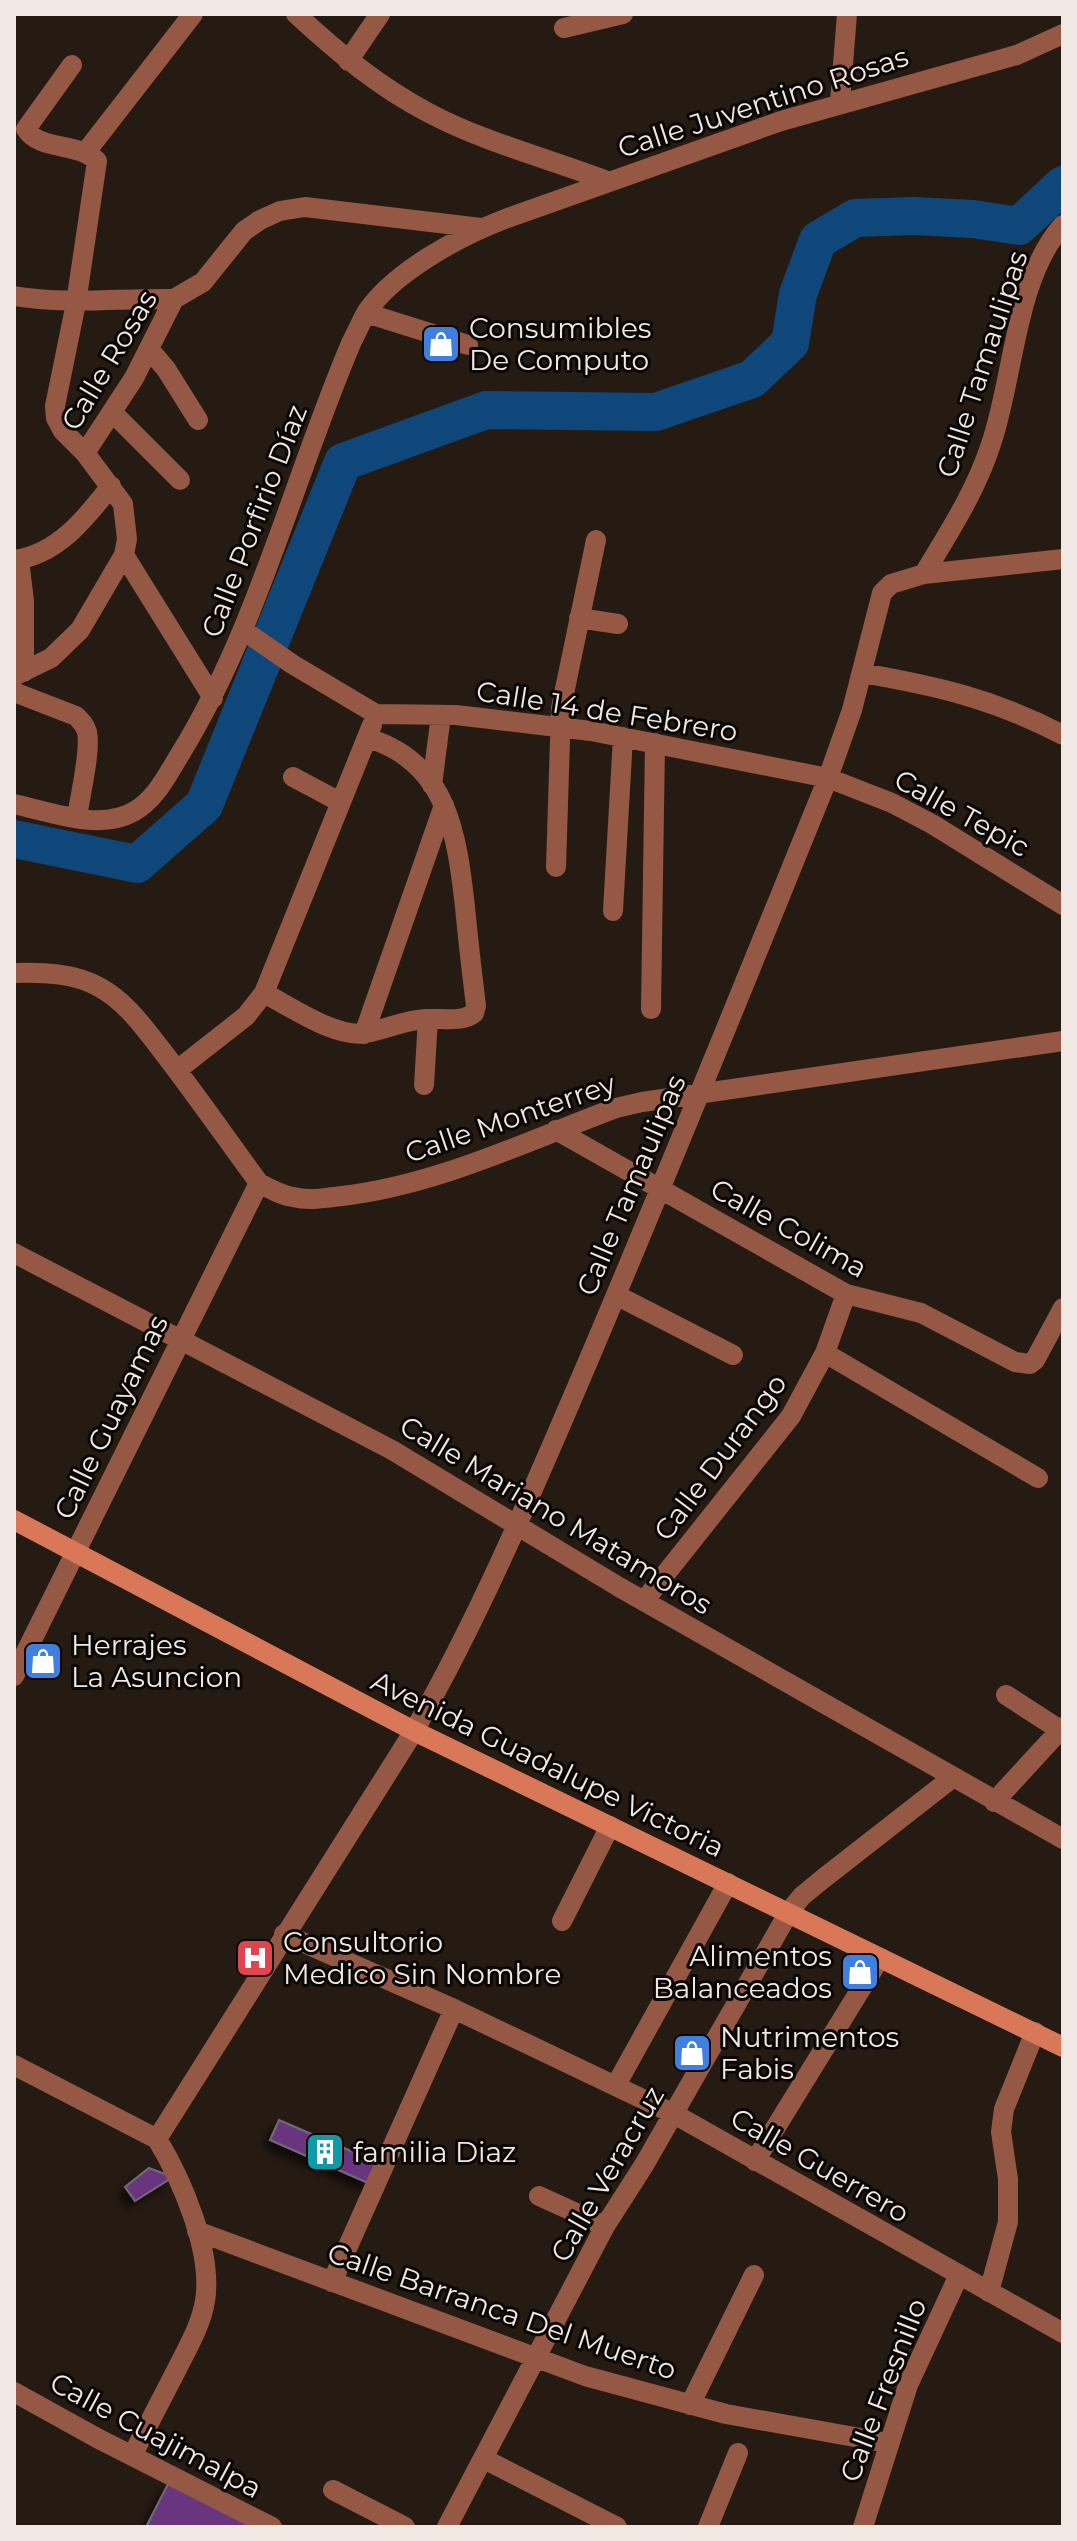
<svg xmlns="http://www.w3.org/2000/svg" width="1077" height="2541" font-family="Montserrat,sans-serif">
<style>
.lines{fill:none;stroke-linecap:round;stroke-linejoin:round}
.river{stroke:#10477a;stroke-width:38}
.building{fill:#6a367f;stroke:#736a77;stroke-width:2;filter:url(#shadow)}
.street{stroke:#945845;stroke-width:20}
.secondary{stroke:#d87859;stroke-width:20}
.labels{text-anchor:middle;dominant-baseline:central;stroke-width:6;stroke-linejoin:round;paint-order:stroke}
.street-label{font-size:28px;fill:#f1e8e3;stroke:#0b0705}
.poi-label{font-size:28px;fill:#f1e8e3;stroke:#0b0705;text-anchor:start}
</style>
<defs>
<filter id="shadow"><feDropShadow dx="-7" dy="7" stdDeviation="4" flood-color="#0009"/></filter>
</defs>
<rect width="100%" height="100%" fill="#261b13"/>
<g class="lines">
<!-- river -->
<path class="river" d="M 14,839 L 137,864 L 204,805 L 343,462 L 486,410 L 656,412 L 752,379 L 790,343 L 798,294 L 818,240 L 855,218 L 914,216 L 973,219 L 1019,226 L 1063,185"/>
</g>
<!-- building -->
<path class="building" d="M 279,2120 L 381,2164 L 368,2183 L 270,2140 Z
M 149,2168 L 173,2177 L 135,2201 L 125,2187 Z
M 168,2484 L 253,2527 L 146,2527 Z"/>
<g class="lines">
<!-- street -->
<path class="street" d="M 296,14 C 337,52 379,87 429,113 C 483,142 550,159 607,181
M 564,28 L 623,14
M 348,61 L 380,14
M 840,102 L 847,14
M 85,153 L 193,14
M 14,296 C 68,305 120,298 174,299
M 366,313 L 468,345
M 149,349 L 166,369 L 198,420
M 113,413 L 180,480
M 85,453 L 134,378 L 174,299 L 203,282 L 244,231 L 260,220 L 280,211 L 305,207 L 481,228
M 124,555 L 213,698
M 14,560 C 57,555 86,518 111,486
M 19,560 L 24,601 L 24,672
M 924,574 C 949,532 976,491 991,444 C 1014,377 1015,278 1063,225
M 579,618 L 618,624
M 243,630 L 292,664 L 376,714 L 456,715 L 591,731 L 828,778 L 892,803 L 932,824 L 1063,905
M 862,673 C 937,686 994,699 1063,735
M 14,676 L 51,658 L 80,630 L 124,555 L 127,539 L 123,504 L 85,453 L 63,431 L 56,418 L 55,406 L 76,303 L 97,161 C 79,142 39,151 26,129 L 72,65
M 14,692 L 76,716 C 81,721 85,725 87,732 C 91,751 80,796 77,817
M 293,777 L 340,802
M 432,785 L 441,715
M 14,804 C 50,812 99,831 133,812 C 155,800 166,777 179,756 C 258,628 293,479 352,341 C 357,332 361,322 366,313 C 393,272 460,236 505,219 L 781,121 L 1017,55 L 1063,34
M 556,867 L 561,708 L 596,540
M 613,911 L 623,737
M 14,973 C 42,972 74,973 99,987 C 125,1001 142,1025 160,1048 C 194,1092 226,1138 259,1183 C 270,1189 281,1195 293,1197 C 309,1201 326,1198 342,1196 C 437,1185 527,1141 616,1108 L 642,1102 L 1063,1041
M 264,993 C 291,1007 337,1039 366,1033 C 387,1029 405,1020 426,1019 C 441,1018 462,1023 474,1013 L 476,1006 C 472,973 468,940 465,907 C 457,836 448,761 367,738
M 651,1009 L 655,743
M 364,1034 L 444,805
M 177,1070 L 246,1016 L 264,993 L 372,725
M 424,1085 L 428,1019
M 556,1130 L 846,1294 L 921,1313 L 1015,1362 L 1030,1364 L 1035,1360 L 1063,1308
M 14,1253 L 392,1450 L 619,1587 L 1063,1839
M 616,1295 L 733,1355
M 825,1353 L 1038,1478
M 644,1601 L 791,1416 L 825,1353 L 846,1294
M 14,1676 L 259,1183
M 1006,1695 L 1060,1730
M 994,1802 L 1063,1727
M 562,1921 L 610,1826
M 284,1934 L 454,2009 L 674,2114 L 1063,2333
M 14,2065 L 157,2139
M 616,2085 L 728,1883
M 157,2139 L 414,1731 C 482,1612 535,1485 589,1359 C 671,1166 749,972 828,778 L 852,710 L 882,593 L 891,584 L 924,574 L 1063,559
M 755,2161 L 880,1958
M 539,2196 L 605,2226
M 197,2231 L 585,2376 L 726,2414 L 888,2443
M 332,2282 L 454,2009
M 989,2292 L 1008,2222 L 1008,2179 L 1001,2132 L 1004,2109 L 1035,2032
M 14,2392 L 97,2438 L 272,2527
M 690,2405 L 754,2275
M 132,2456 C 147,2427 162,2398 177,2369 C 188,2347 201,2325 205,2301 C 213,2252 182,2180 157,2139
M 484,2459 L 617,2527
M 333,2490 L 405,2527
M 447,2527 L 605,2226 L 644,2165 L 789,1912 L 802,1896 L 824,1878 L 952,1778
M 708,2527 L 738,2453
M 863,2527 L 908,2385 L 959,2275"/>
<!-- secondary -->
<path class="secondary" d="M 14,1520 L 414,1731 L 1063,2047"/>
</g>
<!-- icons -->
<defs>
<symbol id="shop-square" viewBox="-11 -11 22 22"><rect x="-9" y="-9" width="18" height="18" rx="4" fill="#3f7fe0" stroke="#0b0705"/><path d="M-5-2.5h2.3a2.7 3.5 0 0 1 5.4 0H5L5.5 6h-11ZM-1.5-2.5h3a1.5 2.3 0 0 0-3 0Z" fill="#fff"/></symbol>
<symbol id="hospital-square" viewBox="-11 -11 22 22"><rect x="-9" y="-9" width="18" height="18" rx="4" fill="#e0444e" stroke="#0b0705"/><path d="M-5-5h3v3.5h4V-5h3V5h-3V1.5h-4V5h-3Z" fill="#fff"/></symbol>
<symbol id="building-square" viewBox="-11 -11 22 22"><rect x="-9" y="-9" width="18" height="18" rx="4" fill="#0f9aa8" stroke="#0b0705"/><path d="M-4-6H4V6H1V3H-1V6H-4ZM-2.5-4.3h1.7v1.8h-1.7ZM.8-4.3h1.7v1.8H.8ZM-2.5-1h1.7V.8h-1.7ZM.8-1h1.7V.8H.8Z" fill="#fff"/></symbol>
</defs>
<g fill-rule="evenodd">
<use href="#shop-square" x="419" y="322" width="44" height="44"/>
<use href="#shop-square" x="21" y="1639" width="44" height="44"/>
<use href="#hospital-square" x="233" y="1936" width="44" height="44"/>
<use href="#shop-square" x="838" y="1950" width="44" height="44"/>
<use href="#shop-square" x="670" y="2031" width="44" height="44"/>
<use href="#building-square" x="303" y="2130" width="44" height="44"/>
</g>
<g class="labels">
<!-- street labels -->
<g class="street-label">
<text transform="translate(763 102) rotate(-18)">Calle Juventino Rosas</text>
<text transform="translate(109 360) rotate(-59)">Calle Rosas</text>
<text transform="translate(982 364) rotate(-72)">Calle Tamaulipas</text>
<text transform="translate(254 521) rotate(-69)">Calle Porfirio Díaz</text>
<text transform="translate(607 711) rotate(9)">Calle 14 de Febrero</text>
<text transform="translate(962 813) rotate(29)">Calle Tepic</text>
<text transform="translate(510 1118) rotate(-19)">Calle Monterrey</text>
<text transform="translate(631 1185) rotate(-67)">Calle Tamaulipas</text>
<text transform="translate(789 1228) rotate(29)">Calle Colima</text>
<text transform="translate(111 1417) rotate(-64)">Calle Guayamas</text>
<text transform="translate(720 1457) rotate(-53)">Calle Durango</text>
<text transform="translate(556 1515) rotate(31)">Calle Mariano Matamoros</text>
<text transform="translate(548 1764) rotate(26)">Avenida Guadalupe Victoria</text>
<text transform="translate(820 2165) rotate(30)">Calle Guerrero</text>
<text transform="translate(607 2174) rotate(-60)">Calle Veracruz</text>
<text transform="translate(502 2311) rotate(19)">Calle Barranca Del Muerto</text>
<text transform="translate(883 2390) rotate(-69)">Calle Fresnillo</text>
<text transform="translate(156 2435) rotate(28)">Calle Cuajimalpa</text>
</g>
<!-- poi labels -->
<g class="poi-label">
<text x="469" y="328">Consumibles<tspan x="469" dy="32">De Computo</tspan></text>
<text x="71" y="1645">Herrajes<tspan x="71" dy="32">La Asuncion</tspan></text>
<text x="283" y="1942">Consultorio<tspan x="283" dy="32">Medico Sin Nombre</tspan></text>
<text x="832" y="1956" text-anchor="end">Alimentos<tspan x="832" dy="32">Balanceados</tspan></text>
<text x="720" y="2037">Nutrimentos<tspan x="720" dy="32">Fabis</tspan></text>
<text x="353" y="2152">familia Diaz</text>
</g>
</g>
<!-- border -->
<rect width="1077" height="2541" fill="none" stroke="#f1e8e3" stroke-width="32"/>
</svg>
